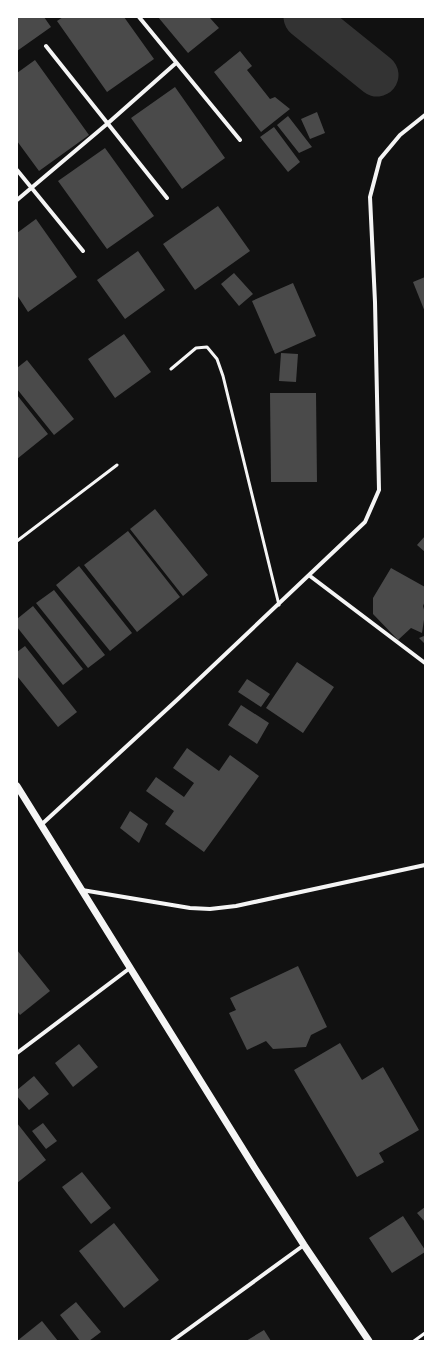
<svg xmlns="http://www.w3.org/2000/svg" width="442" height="1358" font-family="Jost,sans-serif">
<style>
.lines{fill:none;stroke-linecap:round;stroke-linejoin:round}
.river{stroke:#333;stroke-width:43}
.building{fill:#4a4a4a}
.service{stroke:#f5f5f5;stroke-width:3}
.minor{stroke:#f5f5f5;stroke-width:4}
.tertiary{stroke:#f5f5f5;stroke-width:7}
</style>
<rect width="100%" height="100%" fill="#111"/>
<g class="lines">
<!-- river -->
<path class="river" d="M 305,17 L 377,75"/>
</g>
<!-- building -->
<path class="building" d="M 17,17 L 44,17 L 51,27 L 17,51 Z
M 63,17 L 124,17 L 154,59 L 107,92 L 57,21 Z
M 158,17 L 210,18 L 219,28 L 188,53 Z
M 240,51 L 252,66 L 247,70 L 270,99 L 275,97 L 290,109 L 261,132 L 214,72 Z
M 35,60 L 89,135 L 39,171 L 17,141 L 17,73 Z
M 175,87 L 225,158 L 182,189 L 131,118 Z
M 317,112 L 325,133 L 310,139 L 301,119 Z
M 288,116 L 312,147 L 299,153 L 277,125 Z
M 274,127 L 300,162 L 288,172 L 260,137 Z
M 105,148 L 154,216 L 107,249 L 58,181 Z
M 218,206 L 250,251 L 195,290 L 163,244 Z
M 36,219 L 77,277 L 28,312 L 17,295 L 17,233 Z
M 138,251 L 165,290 L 125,319 L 97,280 Z
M 234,273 L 253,294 L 239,306 L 221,284 Z
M 425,277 L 425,312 L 413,282 Z
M 293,283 L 316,336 L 275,354 L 252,301 Z
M 124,334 L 151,372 L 115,398 L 88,359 Z
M 281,353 L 298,354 L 296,382 L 279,381 Z
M 27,360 L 74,419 L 54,435 L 17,389 L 17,368 Z
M 270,393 L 316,393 L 317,482 L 271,482 Z
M 17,395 L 48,434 L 17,459 Z
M 155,509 L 208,575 L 183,596 L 130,529 Z
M 128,531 L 180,597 L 137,632 L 84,565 Z
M 425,536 L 425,552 L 417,545 Z
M 79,566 L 132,633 L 110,651 L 56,585 Z
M 391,568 L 425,587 L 425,601 L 423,606 L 425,613 L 422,633 L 411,628 L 398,640 L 373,614 L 373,598 Z
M 54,590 L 105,655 L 88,668 L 36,603 Z
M 33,606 L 83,669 L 63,685 L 17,627 L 17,619 Z
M 424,636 L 425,636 L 425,644 L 419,638 Z
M 25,646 L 77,712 L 58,727 L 17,676 L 17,652 Z
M 297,662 L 334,687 L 303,733 L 266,708 Z
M 247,679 L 270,694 L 261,707 L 238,692 Z
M 241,705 L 269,723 L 257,744 L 228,725 Z
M 187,748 L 219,771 L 230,755 L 259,776 L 204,852 L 165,824 L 174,811 L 146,791 L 156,777 L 184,797 L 194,783 L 173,768 Z
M 130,811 L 148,824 L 139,843 L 120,828 Z
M 17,950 L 50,991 L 20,1015 L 17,1011 Z
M 298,966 L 327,1027 L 311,1035 L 306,1047 L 273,1049 L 266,1041 L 247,1050 L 229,1013 L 236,1010 L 230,998 Z
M 340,1043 L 362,1080 L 383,1067 L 419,1130 L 379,1153 L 384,1162 L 357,1177 L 294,1070 Z
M 79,1044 L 98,1067 L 73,1087 L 55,1063 Z
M 34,1076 L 49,1094 L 29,1110 L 17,1096 L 17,1090 Z
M 17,1123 L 46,1160 L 17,1183 Z
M 43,1123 L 57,1141 L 46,1149 L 32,1131 Z
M 82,1172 L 111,1208 L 91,1224 L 62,1187 Z
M 425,1207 L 425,1222 L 417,1213 Z
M 403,1216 L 425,1250 L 425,1252 L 392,1273 L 369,1238 Z
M 114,1223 L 159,1280 L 124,1308 L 79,1251 Z
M 76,1302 L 101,1332 L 89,1341 L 80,1341 L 60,1315 Z
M 42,1321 L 58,1341 L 17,1341 Z
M 264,1330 L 271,1341 L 246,1341 Z"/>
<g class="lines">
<!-- service -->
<path class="service" d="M 171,369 L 196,348 L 207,347 L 217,359 L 223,376 L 279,605
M 17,541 L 117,465
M 414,1341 L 425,1333"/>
<!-- minor -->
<path class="minor" d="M 139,17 L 240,140
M 46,46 L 167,198
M 17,170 L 83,251
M 17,200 L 107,124 L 176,63
M 310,576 L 425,663
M 41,825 L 178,699 L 365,522 L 379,490 L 375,302 L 370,197 L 380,159 L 400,135 L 425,115
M 82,890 L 190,908 L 210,909 L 236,906 L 425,865
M 17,1053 L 130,968
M 172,1341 L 304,1245"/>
<!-- tertiary -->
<path class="tertiary" d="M 17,786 L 254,1167 L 304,1245 L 369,1341"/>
</g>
<!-- border -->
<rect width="442" height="1358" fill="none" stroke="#ffffff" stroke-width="36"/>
</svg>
